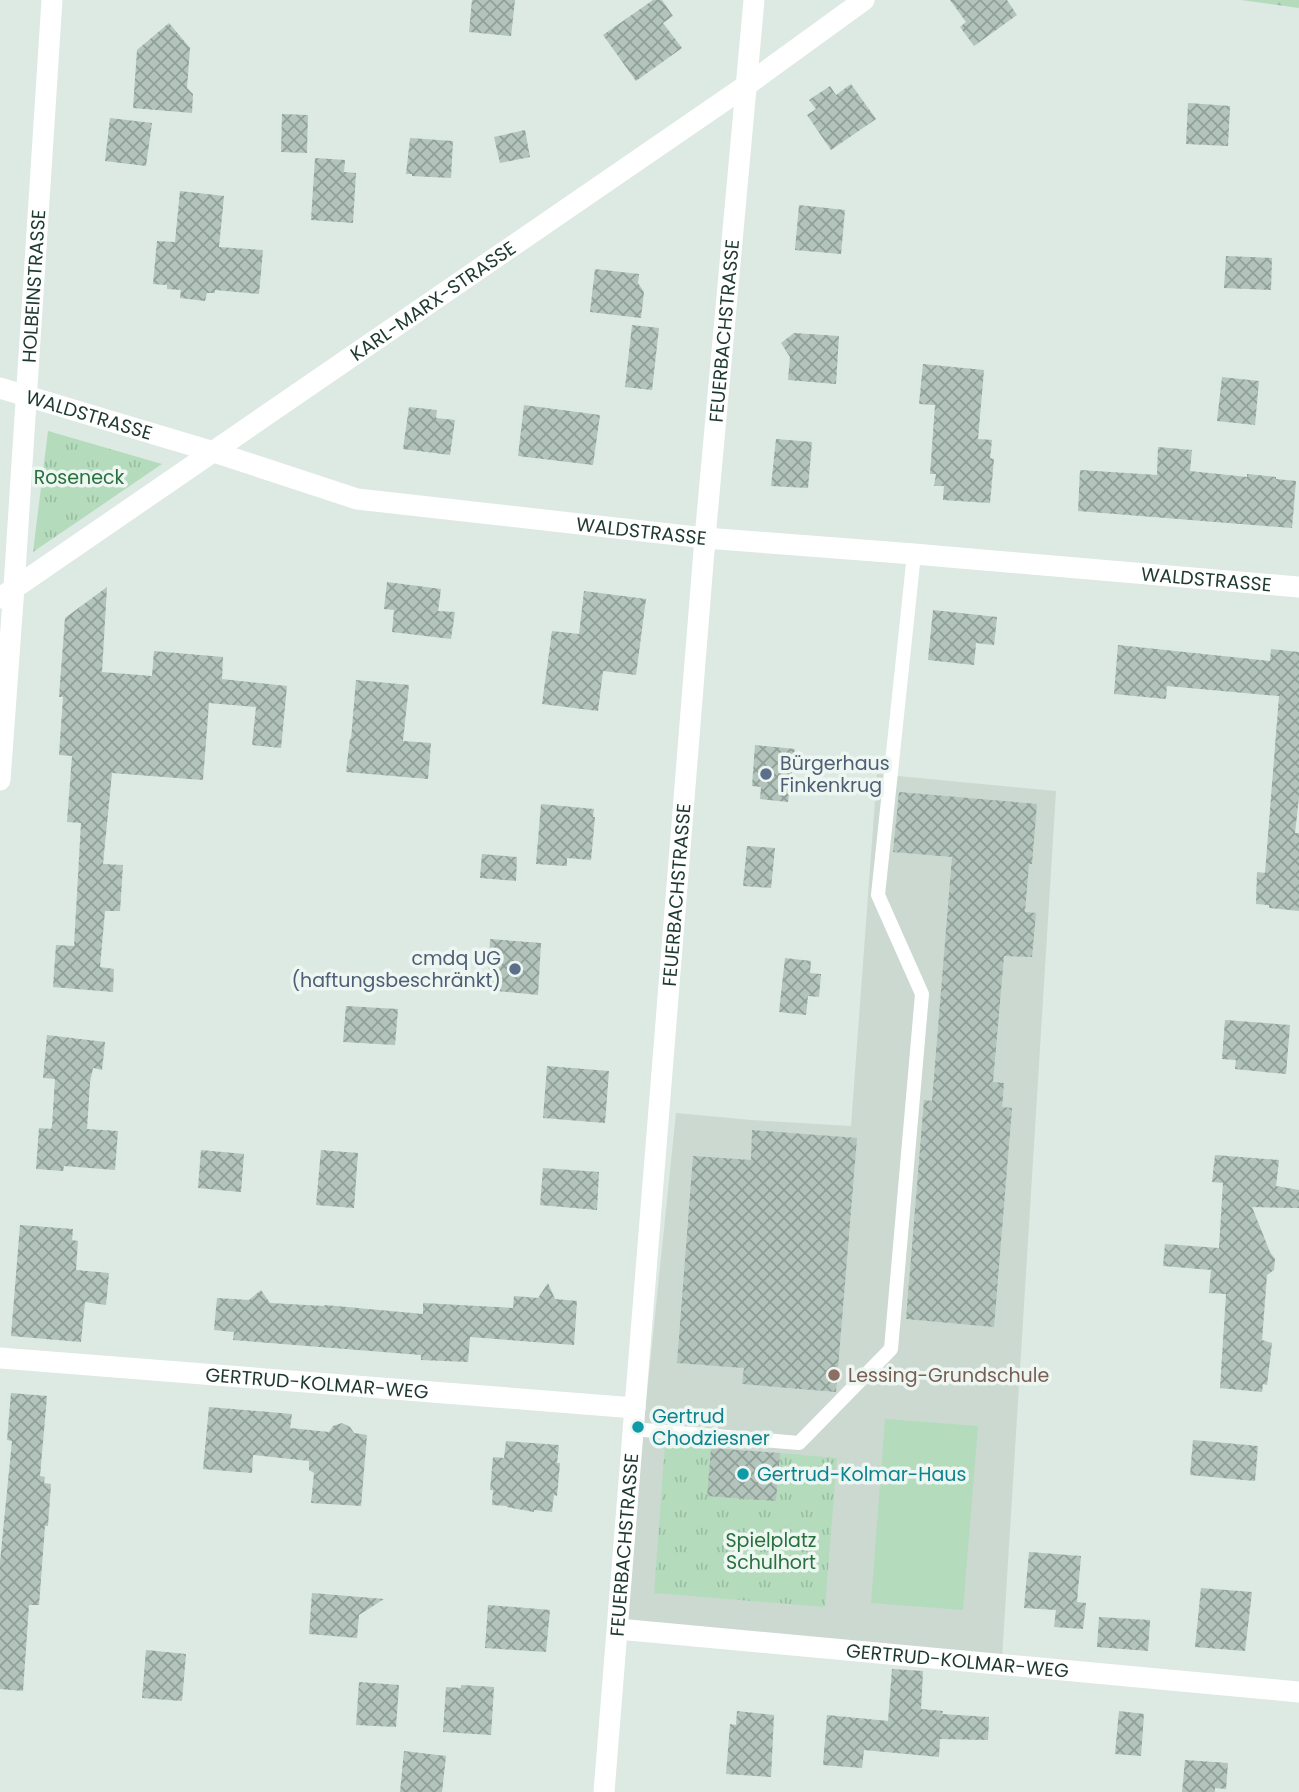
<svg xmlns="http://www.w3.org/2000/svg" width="1299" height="1792" font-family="Poppins,sans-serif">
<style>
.built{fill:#cbd9d1}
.grass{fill:url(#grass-tufts)}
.forest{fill:url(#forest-firs)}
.pitch{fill:#b4dcbc}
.building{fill:url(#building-cross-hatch)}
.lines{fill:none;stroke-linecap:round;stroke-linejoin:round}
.service{stroke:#fff;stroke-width:14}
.minor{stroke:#fff;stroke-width:21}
.service-dot{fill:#5c6f8a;stroke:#edf6f1;stroke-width:2.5}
.education-dot{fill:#8d6e63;stroke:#edf6f1;stroke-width:2.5}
.culture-dot{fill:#0f9aa8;stroke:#edf6f1;stroke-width:2.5}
.labels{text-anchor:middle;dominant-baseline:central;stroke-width:7;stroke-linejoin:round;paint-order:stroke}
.street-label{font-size:19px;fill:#1e392f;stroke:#edf6f1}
.park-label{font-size:19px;fill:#28703e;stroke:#edf6f1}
.service-label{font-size:19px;fill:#4e5e75;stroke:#edf6f1;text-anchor:start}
.education-label{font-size:19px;fill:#785e54;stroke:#edf6f1;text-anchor:start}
.culture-label{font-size:19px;fill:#0d838f;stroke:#edf6f1;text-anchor:start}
</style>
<defs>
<pattern id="grass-tufts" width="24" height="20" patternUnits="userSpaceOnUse" patternTransform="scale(1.75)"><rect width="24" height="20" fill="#b4dcbc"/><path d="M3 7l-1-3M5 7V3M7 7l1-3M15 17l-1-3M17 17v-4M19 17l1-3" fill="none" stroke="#9abea2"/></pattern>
<pattern id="forest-firs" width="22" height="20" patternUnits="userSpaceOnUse" patternTransform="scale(1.75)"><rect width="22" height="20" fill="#b4dcbc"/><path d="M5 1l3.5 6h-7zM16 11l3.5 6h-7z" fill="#9abea2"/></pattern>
<pattern id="building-cross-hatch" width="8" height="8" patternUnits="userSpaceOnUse" patternTransform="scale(1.75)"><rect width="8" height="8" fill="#b2c4bb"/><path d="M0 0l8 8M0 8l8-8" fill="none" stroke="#90a098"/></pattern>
</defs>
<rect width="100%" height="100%" fill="#dde9e3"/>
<!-- built -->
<path class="built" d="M 877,774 L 1056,791 L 1002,1658 L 623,1625 L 676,1113 L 751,1120 L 851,1126 Z"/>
<!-- grass -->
<path class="grass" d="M 48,431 L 162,464 L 33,552 Z
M 665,1444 L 711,1448 L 707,1495 L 780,1453 L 837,1458 L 825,1607 L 654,1593 Z"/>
<!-- forest -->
<path class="forest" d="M 1241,0 L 1299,0 L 1299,8 Z"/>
<!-- pitch -->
<path class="pitch" d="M 885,1419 L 978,1426 L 963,1610 L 871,1603 Z"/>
<!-- building -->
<path class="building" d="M 472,0 L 515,0 L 511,36 L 469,32 Z
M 653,0 L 662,0 L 673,16 L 663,23 L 682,48 L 636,81 L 603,35 Z
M 950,0 L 1007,0 L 1017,15 L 974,46 L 960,27 L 966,22 Z
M 169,23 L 190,48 L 187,88 L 193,94 L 192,113 L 133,108 L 137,50 Z
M 851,84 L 876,119 L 831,150 L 807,115 L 816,109 L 809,100 L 830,86 L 836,95 Z
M 1188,103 L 1230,106 L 1228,146 L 1186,144 Z
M 282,114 L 308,115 L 307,153 L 281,152 Z
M 110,118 L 152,123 L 146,166 L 105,161 Z
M 525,130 L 530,157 L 500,163 L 494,137 Z
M 410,138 L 453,141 L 451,178 L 412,176 L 412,174 L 406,174 Z
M 315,158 L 345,160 L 344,172 L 356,173 L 353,223 L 311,220 Z
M 180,191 L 224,196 L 219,247 L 263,250 L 259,294 L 215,290 L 215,293 L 207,293 L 205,301 L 180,298 L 181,290 L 167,289 L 167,285 L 153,284 L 157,241 L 175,242 Z
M 799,205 L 845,210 L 841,254 L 795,250 Z
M 1226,256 L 1272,258 L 1271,290 L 1224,288 Z
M 595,269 L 639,274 L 638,283 L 644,292 L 641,318 L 590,312 Z
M 632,325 L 659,328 L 652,390 L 625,387 Z
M 794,333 L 839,336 L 836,384 L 788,380 L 790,357 L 781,343 Z
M 923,364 L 984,370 L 978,439 L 992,440 L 990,458 L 994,459 L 990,503 L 943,500 L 944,486 L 934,486 L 936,474 L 930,474 L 935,405 L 919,404 Z
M 1222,377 L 1259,381 L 1255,425 L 1217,421 Z
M 524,405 L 600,415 L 593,465 L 518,456 Z
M 409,407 L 437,410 L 436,418 L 455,420 L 450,455 L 403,449 Z
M 776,439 L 812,442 L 808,488 L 771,486 Z
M 1158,447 L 1192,450 L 1190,471 L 1247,477 L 1247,474 L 1276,477 L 1276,479 L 1296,481 L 1292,528 L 1078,511 L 1080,470 L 1157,475 Z
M 387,582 L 441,589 L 438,611 L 455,612 L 451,639 L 392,632 L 394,610 L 384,609 Z
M 107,587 L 102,672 L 152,676 L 154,651 L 223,657 L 222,679 L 287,686 L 281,748 L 252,745 L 256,707 L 209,703 L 203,780 L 112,773 L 103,864 L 123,865 L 120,911 L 105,911 L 100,967 L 114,969 L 113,992 L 53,987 L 56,945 L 74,946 L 81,823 L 67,822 L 72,756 L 59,755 L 63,697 L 59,697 L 65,618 Z
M 584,591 L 646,599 L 636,675 L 603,671 L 598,711 L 542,704 L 552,631 L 579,634 Z
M 933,610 L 997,617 L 994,645 L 976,643 L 974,665 L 928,660 Z
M 1118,645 L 1270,661 L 1271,649 L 1299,652 L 1299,797 L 1295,833 L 1299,833 L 1299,911 L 1269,908 L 1269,905 L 1256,904 L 1257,872 L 1265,873 L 1279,696 L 1167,686 L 1166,699 L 1114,694 Z
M 356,680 L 409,685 L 403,741 L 431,743 L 428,779 L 346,772 L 350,738 L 351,739 Z
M 755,745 L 795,749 L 788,802 L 760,799 L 761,787 L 752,786 Z
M 899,792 L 1037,804 L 1032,864 L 1029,864 L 1025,912 L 1036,913 L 1032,957 L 1004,956 L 993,1082 L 1004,1083 L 1002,1107 L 1012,1108 L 994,1327 L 906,1319 L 924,1100 L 932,1101 L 952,857 L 893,852 Z
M 541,804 L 594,809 L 593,817 L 595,817 L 591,860 L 567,858 L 567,866 L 536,864 Z
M 747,846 L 775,848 L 771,888 L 743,886 Z
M 482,854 L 517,857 L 516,881 L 480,878 Z
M 490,939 L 541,943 L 538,995 L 497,991 L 497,987 L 488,986 Z
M 785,958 L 811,961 L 810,973 L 821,974 L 819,997 L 808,996 L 806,1015 L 779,1012 Z
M 346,1006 L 398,1009 L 395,1045 L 343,1042 Z
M 1225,1020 L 1290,1025 L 1286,1074 L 1235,1069 L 1236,1060 L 1222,1059 Z
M 47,1035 L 105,1042 L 102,1070 L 93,1068 L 90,1082 L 87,1129 L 118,1131 L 115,1170 L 64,1166 L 63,1171 L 36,1169 L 39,1128 L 51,1129 L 52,1126 L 55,1079 L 43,1078 Z
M 547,1066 L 609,1071 L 605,1123 L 543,1118 Z
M 752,1130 L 857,1138 L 836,1392 L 742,1384 L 744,1368 L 677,1363 L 693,1156 L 751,1160 Z
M 201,1150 L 244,1154 L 241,1192 L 198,1188 Z
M 321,1150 L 358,1153 L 354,1208 L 316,1205 Z
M 1215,1155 L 1279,1160 L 1276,1186 L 1299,1190 L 1299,1208 L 1252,1207 L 1270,1252 L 1275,1259 L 1274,1270 L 1267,1275 L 1262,1340 L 1272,1343 L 1267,1385 L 1263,1384 L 1262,1392 L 1220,1388 L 1226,1294 L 1209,1293 L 1211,1270 L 1163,1266 L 1165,1244 L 1219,1248 L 1223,1183 L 1212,1182 Z
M 543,1168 L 599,1172 L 597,1210 L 540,1205 Z
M 20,1225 L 73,1229 L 72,1240 L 78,1241 L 76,1270 L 109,1273 L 106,1305 L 85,1302 L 81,1342 L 11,1336 Z
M 548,1283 L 555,1299 L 577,1301 L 574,1345 L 470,1337 L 468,1362 L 421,1360 L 421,1355 L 233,1340 L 234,1332 L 214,1330 L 217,1298 L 249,1300 L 261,1290 L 270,1303 L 324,1306 L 325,1305 L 423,1314 L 423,1303 L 513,1308 L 514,1296 L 538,1298 Z
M 11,1393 L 47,1396 L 40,1476 L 45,1477 L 44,1483 L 51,1484 L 48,1526 L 45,1526 L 39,1605 L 29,1605 L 23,1691 L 0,1689 L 0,1562 L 12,1441 L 7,1440 Z
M 209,1407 L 292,1414 L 290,1428 L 329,1432 L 333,1426 L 342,1423 L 350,1427 L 354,1433 L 367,1435 L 361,1506 L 311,1503 L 314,1473 L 309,1470 L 309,1461 L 253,1455 L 252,1473 L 203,1469 Z
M 1193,1440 L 1258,1446 L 1255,1481 L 1190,1475 Z
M 506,1441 L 559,1445 L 557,1463 L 560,1463 L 557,1496 L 554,1495 L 552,1512 L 534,1510 L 534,1512 L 507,1507 L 507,1506 L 492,1505 L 493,1490 L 490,1490 L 493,1457 L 504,1458 Z
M 711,1448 L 780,1453 L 776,1501 L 707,1496 Z
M 1029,1552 L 1081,1556 L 1077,1602 L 1086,1603 L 1083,1629 L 1054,1627 L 1056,1610 L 1024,1608 Z
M 1201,1588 L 1252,1592 L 1245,1651 L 1195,1647 Z
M 312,1593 L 384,1599 L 359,1615 L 357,1638 L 309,1634 Z
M 488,1605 L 550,1610 L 546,1652 L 485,1648 Z
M 1099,1617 L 1150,1620 L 1148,1651 L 1097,1647 Z
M 146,1650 L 186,1654 L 182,1701 L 142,1698 Z
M 892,1669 L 923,1671 L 921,1709 L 943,1711 L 942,1714 L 989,1717 L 988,1740 L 940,1739 L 939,1757 L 864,1750 L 862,1768 L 823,1765 L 827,1715 L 888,1721 Z
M 359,1682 L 399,1685 L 396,1727 L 356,1725 Z
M 461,1685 L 494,1687 L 491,1735 L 443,1732 L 446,1687 L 461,1688 Z
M 737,1711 L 774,1715 L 771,1777 L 726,1774 L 730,1724 L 736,1725 Z
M 1119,1711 L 1144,1714 L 1141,1756 L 1115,1754 Z
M 404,1751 L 446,1756 L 442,1792 L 400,1792 Z
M 1185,1760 L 1228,1763 L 1226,1789 L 1215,1788 L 1215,1792 L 1182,1792 Z"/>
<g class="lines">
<!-- service -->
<path class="service" d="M 632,1429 L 799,1443 L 891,1349 L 922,994 L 878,895 L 914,554"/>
<!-- minor -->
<g class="minor">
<path id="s1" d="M 0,388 L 214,452 L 357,499 L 705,538 L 914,554 L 1299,587"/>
<path id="s2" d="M 0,598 L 747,85 L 864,0"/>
<path id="s3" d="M 0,780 L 14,587 L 52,0"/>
<path id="s4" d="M 0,1358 L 635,1408"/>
<path id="s5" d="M 618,1629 L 1299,1692"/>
<path id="s6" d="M 604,1792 L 705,538 L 754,0"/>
</g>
</g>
<!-- markers -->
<g class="service-dot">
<circle cx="766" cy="774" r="7"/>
<circle cx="515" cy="969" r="7"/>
</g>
<circle class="education-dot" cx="834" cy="1375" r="7"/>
<g class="culture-dot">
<circle cx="638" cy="1427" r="7"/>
<circle cx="743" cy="1474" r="7"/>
</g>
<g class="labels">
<!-- street labels -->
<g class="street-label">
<text stroke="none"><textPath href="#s3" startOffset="495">HOLBEINSTRASSE</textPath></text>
<text stroke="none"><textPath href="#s2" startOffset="525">KARL-MARX-STRASSE</textPath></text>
<text stroke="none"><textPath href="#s6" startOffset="1466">FEUERBACHSTRASSE</textPath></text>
<text stroke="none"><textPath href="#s1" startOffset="93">WALDSTRASSE</textPath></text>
<text stroke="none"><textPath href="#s1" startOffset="660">WALDSTRASSE</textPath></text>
<text stroke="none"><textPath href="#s1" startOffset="1227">WALDSTRASSE</textPath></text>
<text stroke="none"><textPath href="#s6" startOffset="900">FEUERBACHSTRASSE</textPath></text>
<text stroke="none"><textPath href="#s4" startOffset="318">GERTRUD-KOLMAR-WEG</textPath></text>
<text stroke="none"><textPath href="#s6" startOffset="248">FEUERBACHSTRASSE</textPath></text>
<text stroke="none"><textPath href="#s5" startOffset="341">GERTRUD-KOLMAR-WEG</textPath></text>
</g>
<!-- park labels -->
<g class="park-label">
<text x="79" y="477">Roseneck</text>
<text x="771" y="1540">Spielplatz<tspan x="771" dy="22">Schulhort</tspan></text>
</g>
<!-- service labels -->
<g class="service-label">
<text x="780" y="763">Bürgerhaus<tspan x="780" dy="22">Finkenkrug</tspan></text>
<text x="501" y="958" text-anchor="end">cmdq UG<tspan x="501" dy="22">(haftungsbeschränkt)</tspan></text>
</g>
<!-- education labels -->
<g class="education-label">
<text x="848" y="1375">Lessing-Grundschule</text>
</g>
<!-- culture labels -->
<g class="culture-label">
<text x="652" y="1416">Gertrud<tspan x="652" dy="22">Chodziesner</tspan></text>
<text x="757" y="1474">Gertrud-Kolmar-Haus</text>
</g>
</g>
</svg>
